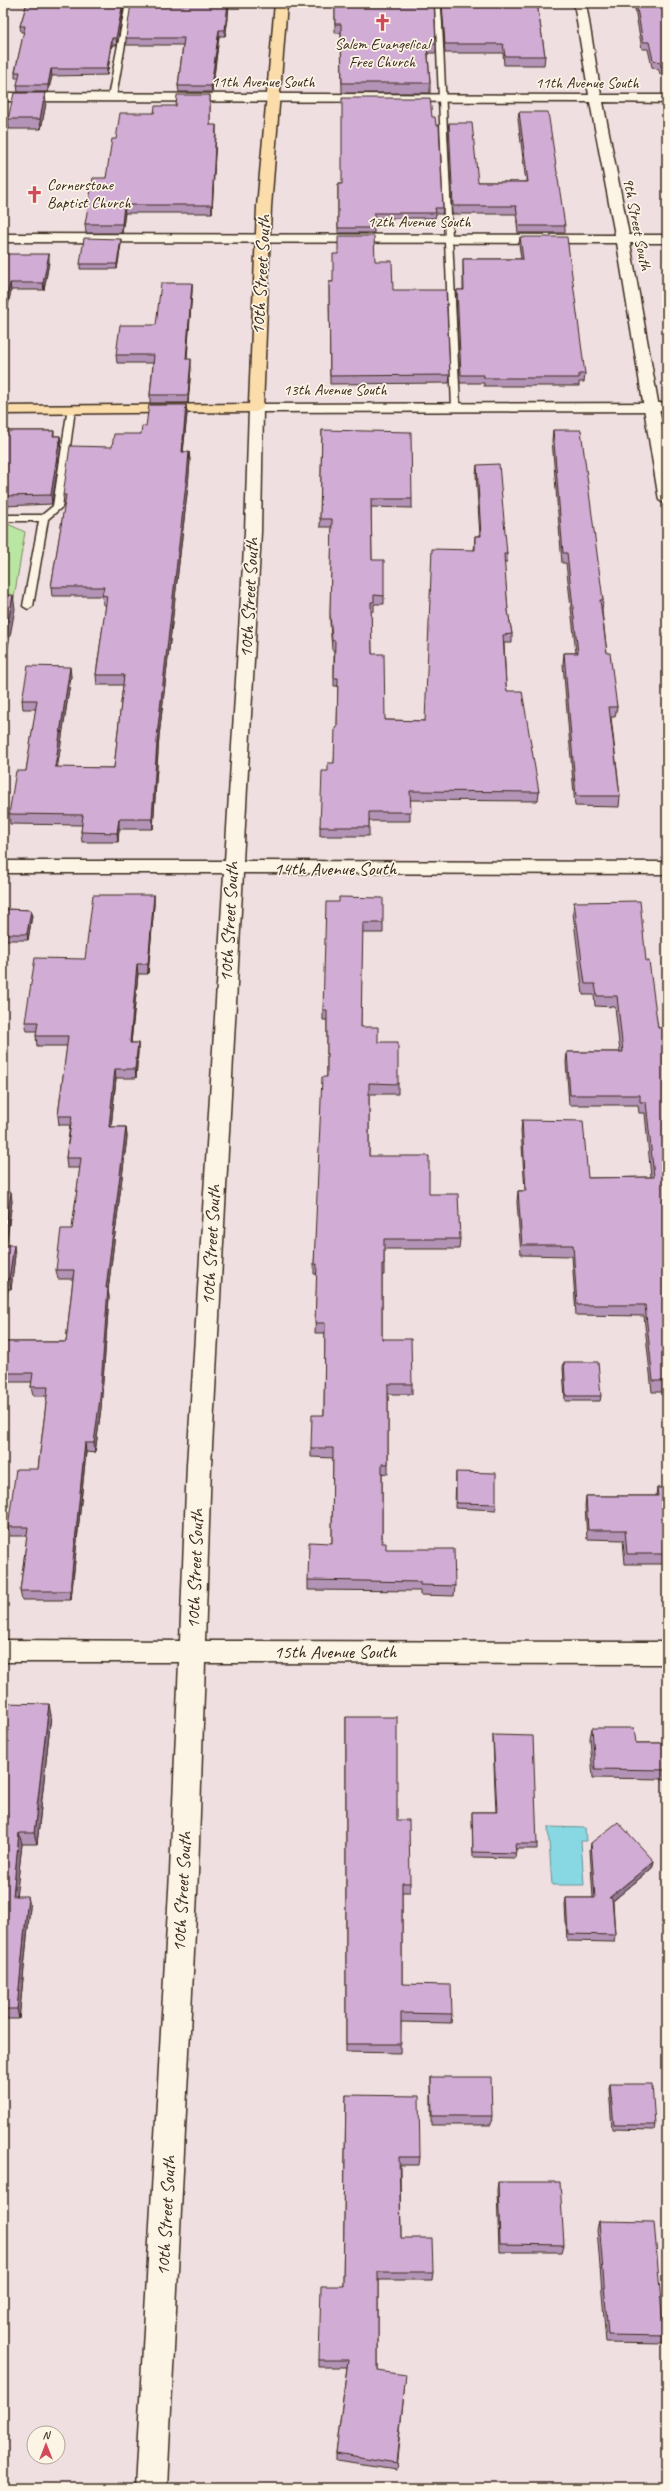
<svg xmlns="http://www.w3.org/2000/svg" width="670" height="2491" font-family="Caveat,sans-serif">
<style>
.green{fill:#bae6a4;stroke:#7a8861}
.water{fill:#88d8e3;stroke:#699294}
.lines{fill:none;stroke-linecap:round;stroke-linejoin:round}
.service-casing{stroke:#3b2a1e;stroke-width:3}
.minor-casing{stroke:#3b2a1e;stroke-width:3}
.tertiary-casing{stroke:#3b2a1e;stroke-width:3}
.primary-casing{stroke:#3b2a1e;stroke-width:3}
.service{fill:#fcf5e5;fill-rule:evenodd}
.minor{fill:#fcf5e5;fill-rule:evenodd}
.tertiary{fill:#fcf5e5;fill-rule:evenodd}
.primary{fill:#fbddab;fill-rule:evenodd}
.wall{fill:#b494b6;stroke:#3b2a1e}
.shaded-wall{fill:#927894;stroke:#3b2a1e}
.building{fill:#d1acd4;stroke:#3b2a1e}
.labels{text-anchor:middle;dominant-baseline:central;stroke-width:3.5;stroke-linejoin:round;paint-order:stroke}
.far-poi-label{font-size:16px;fill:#3b2a1e;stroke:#fcf5e5}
.far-street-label{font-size:16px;fill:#3b2a1e;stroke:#fcf5e5}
.street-label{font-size:19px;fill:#3b2a1e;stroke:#fcf5e5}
</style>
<rect width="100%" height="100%" fill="#efdfe0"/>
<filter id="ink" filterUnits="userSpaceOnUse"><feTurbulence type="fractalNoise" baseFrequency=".025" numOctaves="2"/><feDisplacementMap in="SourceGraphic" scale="8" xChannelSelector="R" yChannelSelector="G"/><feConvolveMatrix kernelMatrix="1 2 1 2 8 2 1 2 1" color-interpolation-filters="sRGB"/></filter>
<g filter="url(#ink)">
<!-- green -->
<path class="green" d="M 3,524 L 8,524 L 25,532 L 13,604 L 3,605 Z"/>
<!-- water -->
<path class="water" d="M 548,1827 L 585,1828 L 586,1841 L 581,1841 L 584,1885 L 552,1885 Z"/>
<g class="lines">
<defs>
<path id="service" d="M 126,3 L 132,3 L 116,97 L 112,99 L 108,97 Z
M 435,3 L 441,3 L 460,407 L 456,410 L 452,407 Z
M 68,407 L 75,409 L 62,507 L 48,519 L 33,606 L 28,609 L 23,606 L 39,521 L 3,521 L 3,515 L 42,515 L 53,506 Z"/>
<path id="minor" d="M 574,3 L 586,3 L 601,95 L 667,95 L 667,103 L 603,102 L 629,235 L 667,235 L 667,243 L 630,243 L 667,453 L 667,505 L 659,500 L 617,243 L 3,242 L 3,234 L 615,235 L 590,102 L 3,101 L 3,93 L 589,95 Z
M 256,404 L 263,408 L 261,532 L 243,861 L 667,862 L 667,874 L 243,873 L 211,1465 L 205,1641 L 667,1642 L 667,1664 L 205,1663 L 198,1873 L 167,2488 L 135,2488 L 170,1873 L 179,1662 L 3,1662 L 3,1640 L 180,1641 L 187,1465 L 224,873 L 3,873 L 3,861 L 225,861 L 245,532 L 249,408 Z"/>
<path id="tertiary" d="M 667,403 L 667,411 L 256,412 L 249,408 L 256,404 Z"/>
<path id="primary" d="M 275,3 L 287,3 L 271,207 L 263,408 L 256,412 L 3,414 L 3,406 L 249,404 L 257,207 Z"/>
</defs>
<!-- service casing -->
<use href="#service" class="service-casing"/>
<!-- minor casing -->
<use href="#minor" class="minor-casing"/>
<!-- tertiary casing -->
<use href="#tertiary" class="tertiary-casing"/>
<!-- primary casing -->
<use href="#primary" class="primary-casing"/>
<!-- service -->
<use href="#service" class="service"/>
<!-- minor -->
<use href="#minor" class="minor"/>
<!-- tertiary -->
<use href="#tertiary" class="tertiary"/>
<!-- primary -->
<use href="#primary" class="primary"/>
</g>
<!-- wall -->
<path class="wall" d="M 27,3 L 124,3 L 117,45 L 112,45 L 107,75 L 52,76 L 48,92 L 18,92 L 17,85 L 19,78 L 15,78 L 15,72 L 24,32 L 21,32 L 20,26 Z
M 335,3 L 436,44 L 436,53 L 428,53 L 430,83 L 430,93 L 342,93 L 341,33 L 335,33 Z
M 441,3 L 537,3 L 545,56 L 544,65 L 504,65 L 503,53 L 445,53 Z
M 634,3 L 667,3 L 667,86 L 664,74 L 660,74 L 659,70 L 652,67 L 648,49 L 642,49 Z
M 228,19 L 225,36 L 219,36 L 212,92 L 179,92 L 178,86 L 183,45 L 126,45 L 126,38 Z
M 210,95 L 210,125 L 216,133 L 212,213 L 125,213 L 122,233 L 86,233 L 85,224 L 106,178 L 116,139 L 154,113 Z
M 46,103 L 41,129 L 9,129 L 8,119 Z
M 519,112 L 565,226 L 565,233 L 518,233 L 516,214 L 452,214 L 448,130 L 449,123 L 478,182 L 526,182 L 518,119 Z
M 432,117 L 443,208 L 442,214 L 436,214 L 435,218 L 374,218 L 374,233 L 338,233 L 338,184 L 342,184 Z
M 520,237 L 585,374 L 584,382 L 579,382 L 579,386 L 484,386 L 484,383 L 460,383 L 456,298 L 457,290 L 463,290 L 463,259 L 521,259 L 519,244 Z
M 121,244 L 117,269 L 80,269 L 80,264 Z
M 3,254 L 49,262 L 44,290 L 11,290 L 3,332 Z
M 375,261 L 393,290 L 450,375 L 449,383 L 330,384 L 329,282 L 333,282 Z
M 192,283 L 192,291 L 187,359 L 191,367 L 188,403 L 150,403 L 150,395 L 153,363 L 117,363 L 116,355 L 156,325 Z
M 186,405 L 187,414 L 183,452 L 189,452 L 190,461 L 188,485 L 159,736 L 153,829 L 119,829 L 118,842 L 82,842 L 81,832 L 82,825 L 10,824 L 9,814 L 26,771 L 36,709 L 23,709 L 22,700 L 71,676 L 57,768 L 114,768 L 123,685 L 97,685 L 96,675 L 106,605 L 103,605 L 102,596 L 52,596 L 51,587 L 65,504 L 64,504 L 63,495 L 112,447 L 141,434 L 146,426 Z
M 322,430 L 412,499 L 412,508 L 371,507 L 372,560 L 384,596 L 384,604 L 374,604 L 374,611 L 371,611 L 372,654 L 385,720 L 425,721 L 474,550 L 475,536 L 480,536 L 476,474 L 477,465 L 507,554 L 507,562 L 504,562 L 508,611 L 512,634 L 512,643 L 504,643 L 506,685 L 507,691 L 539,792 L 538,801 L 410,800 L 410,821 L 369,821 L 369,836 L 320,836 L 320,827 L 328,771 L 334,763 L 337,728 L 338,686 L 334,686 L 334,650 L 332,650 L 330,622 L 332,527 L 320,527 Z
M 553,430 L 603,600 L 602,611 L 607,653 L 617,707 L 615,717 L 611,717 L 620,796 L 619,807 L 575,806 L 563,664 L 564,653 L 576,653 L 566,563 L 562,563 L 552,440 Z
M 3,431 L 54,431 L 54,436 L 60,436 L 61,446 L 52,504 L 3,506 Z
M 154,895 L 154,905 L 148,974 L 138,974 L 131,1043 L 138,1043 L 138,1052 L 136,1078 L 116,1078 L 111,1127 L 126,1127 L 127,1137 L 108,1290 L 109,1297 L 101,1408 L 95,1453 L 86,1452 L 71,1600 L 22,1600 L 20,1591 L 27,1536 L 10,1536 L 8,1527 L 38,1469 L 47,1396 L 33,1396 L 31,1387 L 32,1382 L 3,1382 L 3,1342 L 66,1342 L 73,1279 L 58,1279 L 56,1270 L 72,1229 L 80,1168 L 67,1168 L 66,1158 L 70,1125 L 59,1125 L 58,1116 L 67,1046 L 37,1046 L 36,1036 L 37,1031 L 27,1031 L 25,1022 L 85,959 Z
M 339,902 L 383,923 L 383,933 L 362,933 L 361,1027 L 378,1042 L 398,1084 L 398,1094 L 369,1094 L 369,1156 L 429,1194 L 460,1239 L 459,1249 L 384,1249 L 384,1275 L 382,1275 L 382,1339 L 412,1384 L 412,1394 L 388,1394 L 388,1474 L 382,1473 L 382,1543 L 386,1549 L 455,1586 L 454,1596 L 420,1595 L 420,1591 L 308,1590 L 308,1580 L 332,1543 L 333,1458 L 311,1457 L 311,1448 L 324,1415 L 325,1333 L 315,1333 L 317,1274 L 314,1274 L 314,1264 L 327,1077 L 327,1020 L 323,1020 L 323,1010 Z
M 574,902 L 646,961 L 658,1028 L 667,1028 L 667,1392 L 652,1392 L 644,1316 L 576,1315 L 572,1256 L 521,1255 L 517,1202 L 518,1191 L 525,1191 L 521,1131 L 522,1120 L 588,1178 L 651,1177 L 645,1113 L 639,1113 L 638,1105 L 569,1105 L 566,1062 L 567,1052 L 620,1052 L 615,1007 L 595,1006 L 594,995 L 583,995 L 573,913 Z
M 3,909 L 31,910 L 32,915 L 28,940 L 3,940 Z
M 3,1192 L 12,1201 L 6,1245 L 15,1255 L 11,1289 L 8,1289 L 3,1326 Z
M 564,1362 L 601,1396 L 600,1401 L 565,1401 L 563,1368 Z
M 456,1472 L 496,1504 L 496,1510 L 455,1508 Z
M 664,1478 L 667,1478 L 667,1564 L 625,1564 L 623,1540 L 587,1539 L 585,1506 L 586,1496 L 656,1496 L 657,1488 L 663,1488 Z
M 3,1703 L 51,1715 L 37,1844 L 22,1844 L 16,1896 L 30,1907 L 19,2019 L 3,2019 Z
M 346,1717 L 410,1883 L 410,1892 L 402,1892 L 402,1984 L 452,2014 L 451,2023 L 401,2022 L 400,2053 L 346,2052 Z
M 592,1728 L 636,1743 L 667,1743 L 667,1779 L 593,1778 L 590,1738 Z
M 493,1735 L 537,1844 L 537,1849 L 516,1849 L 515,1858 L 473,1857 L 472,1817 L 472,1812 L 496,1812 L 493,1741 Z
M 591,1843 L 654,1861 L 652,1868 L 613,1901 L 615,1935 L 614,1942 L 567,1941 L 565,1905 L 566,1898 L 593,1898 L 590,1850 Z
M 431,2077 L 492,2116 L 491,2125 L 431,2125 Z
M 610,2084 L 655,2125 L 654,2130 L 612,2129 L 609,2088 Z
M 346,2095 L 420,2157 L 419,2165 L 400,2165 L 401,2238 L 433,2272 L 432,2280 L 378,2280 L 378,2371 L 405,2383 L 396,2469 L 336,2460 L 336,2453 L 347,2367 L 319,2367 L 319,2360 L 343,2286 Z
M 498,2182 L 564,2245 L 562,2252 L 499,2252 L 497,2190 Z
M 599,2221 L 664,2336 L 662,2344 L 606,2343 L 597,2229 Z"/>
<!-- shaded-wall -->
<path class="shaded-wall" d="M 123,3 L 124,3 L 117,45 L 116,38 Z
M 228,3 L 229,3 L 228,19 L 225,36 L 225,30 Z
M 219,30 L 219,36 L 212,92 L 211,86 Z
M 112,38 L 112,45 L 107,75 L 107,69 Z
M 51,69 L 52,76 L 48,92 L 48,85 Z
M 45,93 L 46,103 L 41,129 L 40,119 Z
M 216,125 L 216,133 L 212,213 L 212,205 Z
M 124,205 L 125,213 L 122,233 L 122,224 Z
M 121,239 L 121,244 L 117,269 L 117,264 Z
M 49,254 L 49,262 L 44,290 L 43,283 Z
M 10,283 L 11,290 L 3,332 L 3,319 Z
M 192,283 L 192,291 L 186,367 L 186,359 Z
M 191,359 L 191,367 L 188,403 L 188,395 Z
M 186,405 L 187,414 L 182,461 L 182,452 Z
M 60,436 L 61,446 L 52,504 L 51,495 Z
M 189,452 L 190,461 L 188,485 L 159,736 L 153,829 L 152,819 L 158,727 Z
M 13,595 L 15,609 L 3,674 L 3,649 Z
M 70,667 L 71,676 L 56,777 L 55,767 Z
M 119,819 L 119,829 L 118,842 L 117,833 Z
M 154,895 L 154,905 L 148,974 L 148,964 Z
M 31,910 L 32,915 L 28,940 L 27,934 Z
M 137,964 L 138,974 L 130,1052 L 130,1043 Z
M 138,1043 L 138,1052 L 136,1078 L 135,1069 Z
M 115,1069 L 116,1078 L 110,1137 L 109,1127 Z
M 126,1127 L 127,1137 L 108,1290 L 109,1297 L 101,1408 L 95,1453 L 94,1443 L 106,1288 Z
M 11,1192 L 12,1201 L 5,1254 L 3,1245 Z
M 14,1245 L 15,1255 L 11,1289 L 9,1279 Z
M 6,1279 L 8,1289 L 3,1326 L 3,1304 Z
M 85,1443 L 86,1452 L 71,1600 L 70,1591 Z
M 49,1704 L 51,1715 L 37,1844 L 34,1833 Z
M 19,1833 L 22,1844 L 15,1907 L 13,1896 Z
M 654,1861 L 652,1868 L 608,1905 L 609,1898 Z
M 28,1896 L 30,1907 L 19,2019 L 17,2009 Z
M 3,2133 L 5,2140 L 3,2157 Z"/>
<!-- building -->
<path class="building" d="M 27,3 L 123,3 L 116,38 L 112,38 L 107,69 L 51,69 L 48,85 L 17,85 L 20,72 L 15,72 L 25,26 L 20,26 Z
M 131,3 L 228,3 L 225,30 L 219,30 L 211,86 L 178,86 L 184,38 L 126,38 Z
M 335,3 L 434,3 L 436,44 L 427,44 L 430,83 L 342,83 L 341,24 L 335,24 Z
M 442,3 L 537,3 L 545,56 L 505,56 L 503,44 L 445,44 Z
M 636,3 L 667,3 L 667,75 L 665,67 L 661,67 L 660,62 L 653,60 L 649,42 L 643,42 Z
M 14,93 L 45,93 L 40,119 L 8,119 Z
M 177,95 L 210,95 L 210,125 L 216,125 L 212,205 L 124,205 L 122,224 L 85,224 L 93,178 L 106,178 L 112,139 L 116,139 L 120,113 L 154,113 L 155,106 L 176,106 Z
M 342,98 L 430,98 L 432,117 L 435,117 L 436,125 L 439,125 L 443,208 L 435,208 L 436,213 L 374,213 L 374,228 L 338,228 L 338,184 L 342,184 Z
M 519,112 L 548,112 L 565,226 L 519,226 L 516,206 L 453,206 L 449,123 L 472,123 L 478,182 L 528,182 Z
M 338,236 L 374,236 L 375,261 L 392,261 L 393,290 L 446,290 L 450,375 L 330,376 L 329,282 L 333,282 L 333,254 L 338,254 Z
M 520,237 L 567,237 L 585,374 L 579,374 L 579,378 L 484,378 L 484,375 L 461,375 L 457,290 L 464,290 L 463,259 L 523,259 Z
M 84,238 L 121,239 L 117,264 L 80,264 Z
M 3,254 L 49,254 L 43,283 L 10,283 L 3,319 Z
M 161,283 L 192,283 L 186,359 L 191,359 L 188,395 L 150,395 L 154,355 L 116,355 L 120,325 L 156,325 Z
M 149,405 L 186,405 L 182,452 L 189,452 L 187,475 L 158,727 L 152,819 L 119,819 L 117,833 L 81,832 L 83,815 L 9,814 L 16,771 L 26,771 L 37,700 L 22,700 L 28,666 L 70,667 L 55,767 L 114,768 L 124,675 L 96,675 L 107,596 L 102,595 L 104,587 L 51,587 L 66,495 L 63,495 L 70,446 L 112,447 L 114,434 L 141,434 L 142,426 L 146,426 Z
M 322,430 L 411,432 L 412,499 L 371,499 L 372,560 L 384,560 L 384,596 L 374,595 L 374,602 L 371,602 L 372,654 L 384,654 L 385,720 L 425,721 L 432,549 L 475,550 L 475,536 L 481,536 L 477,465 L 499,464 L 507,554 L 504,554 L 508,611 L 512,634 L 503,635 L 506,685 L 507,691 L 522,691 L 539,792 L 410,791 L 411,812 L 369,812 L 369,827 L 320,827 L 322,771 L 328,771 L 328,763 L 334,763 L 335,728 L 337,728 L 338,678 L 334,678 L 335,641 L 332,641 L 330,613 L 332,519 L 320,519 Z
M 553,430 L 581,430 L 603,600 L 600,600 L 607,653 L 610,653 L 617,707 L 609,707 L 620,796 L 576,796 L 564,653 L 578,653 L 567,553 L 563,553 Z
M 3,431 L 54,431 L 53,436 L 60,436 L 51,495 L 3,496 Z
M 3,595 L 13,595 L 3,649 Z
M 93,895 L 154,895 L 148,964 L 137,964 L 130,1043 L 138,1043 L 135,1069 L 115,1069 L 109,1127 L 126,1127 L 106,1288 L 108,1288 L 100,1398 L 94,1443 L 85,1443 L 70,1591 L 20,1591 L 28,1527 L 8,1527 L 16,1469 L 38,1469 L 48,1387 L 31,1387 L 33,1373 L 3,1373 L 3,1342 L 66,1342 L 74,1270 L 56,1270 L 61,1229 L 72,1229 L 81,1158 L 66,1158 L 72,1116 L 58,1116 L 68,1036 L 36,1036 L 38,1022 L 25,1022 L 35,958 L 85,959 Z
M 339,897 L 383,898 L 383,923 L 363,923 L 361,1027 L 378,1027 L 378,1042 L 398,1042 L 398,1084 L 369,1083 L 369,1156 L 429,1156 L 429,1194 L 458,1194 L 460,1239 L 384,1239 L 384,1264 L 382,1264 L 382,1339 L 411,1339 L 412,1384 L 388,1384 L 388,1464 L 382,1464 L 382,1543 L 386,1543 L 386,1549 L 454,1549 L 455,1586 L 420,1585 L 420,1582 L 308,1580 L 309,1542 L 332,1543 L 333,1448 L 311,1448 L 312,1415 L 324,1415 L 325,1323 L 315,1323 L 317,1264 L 314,1264 L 322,1077 L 327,1077 L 327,1010 L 323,1010 L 326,902 L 339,902 Z
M 640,901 L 646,961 L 649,961 L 658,1028 L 667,1028 L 667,1381 L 653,1381 L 645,1305 L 577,1305 L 573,1245 L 522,1245 L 518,1191 L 526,1191 L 522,1120 L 583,1121 L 588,1178 L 654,1177 L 646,1102 L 640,1102 L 640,1095 L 570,1095 L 567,1052 L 623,1052 L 617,996 L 597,996 L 595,984 L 585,984 L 574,902 Z
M 3,909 L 31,910 L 27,934 L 3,934 Z
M 3,1192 L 11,1192 L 3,1245 L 14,1245 L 9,1279 L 6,1279 L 3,1304 Z
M 564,1362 L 598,1362 L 601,1396 L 566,1396 Z
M 456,1472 L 496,1473 L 496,1504 L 456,1503 Z
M 664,1478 L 667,1478 L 667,1554 L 627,1554 L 625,1530 L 588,1530 L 586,1496 L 658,1496 L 657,1488 L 665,1488 Z
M 3,1703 L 49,1704 L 34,1833 L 19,1833 L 13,1896 L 28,1896 L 17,2009 L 3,2009 Z
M 346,1717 L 397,1717 L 397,1820 L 409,1820 L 410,1883 L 402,1883 L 402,1984 L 451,1985 L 452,2014 L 401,2013 L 401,2044 L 346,2044 Z
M 592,1728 L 634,1728 L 636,1743 L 667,1743 L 667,1770 L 595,1769 Z
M 493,1735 L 533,1736 L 537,1844 L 515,1844 L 516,1853 L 473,1852 L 472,1812 L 497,1812 Z
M 618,1822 L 654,1861 L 609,1898 L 612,1898 L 615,1935 L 568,1934 L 566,1898 L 595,1898 L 591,1843 Z
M 431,2077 L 491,2077 L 492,2116 L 432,2116 Z
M 610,2084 L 652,2084 L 655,2125 L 614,2125 Z
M 346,2095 L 419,2096 L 420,2157 L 399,2157 L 401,2238 L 432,2238 L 433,2272 L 378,2272 L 378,2371 L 406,2375 L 396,2463 L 336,2453 L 348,2360 L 319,2360 L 321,2286 L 343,2286 Z
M 498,2182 L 560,2182 L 564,2245 L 500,2244 Z
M 599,2221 L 654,2222 L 664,2336 L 608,2335 Z"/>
</g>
<!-- icons -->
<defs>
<symbol id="church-bare" viewBox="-9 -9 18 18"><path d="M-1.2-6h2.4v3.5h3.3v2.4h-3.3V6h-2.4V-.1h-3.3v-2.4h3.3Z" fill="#d1495b" stroke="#fcf5e5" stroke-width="2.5" paint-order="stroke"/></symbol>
</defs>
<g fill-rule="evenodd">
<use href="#church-bare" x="370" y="10" width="25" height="25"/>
<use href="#church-bare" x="22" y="182" width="25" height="25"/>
</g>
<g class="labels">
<!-- far-poi labels -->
<g class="far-poi-label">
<text x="382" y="44">Salem Evangelical<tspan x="382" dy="18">Free Church</tspan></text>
<text x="47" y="185" text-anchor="start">Cornerstone<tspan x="47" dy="18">Baptist Church</tspan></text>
</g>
<!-- far-street labels -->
<g class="far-street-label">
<text x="263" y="82">11th Avenue South</text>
<text x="587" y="83">11th Avenue South</text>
<text x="419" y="222">12th Avenue South</text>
<text transform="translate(637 224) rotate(79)">9th Street South</text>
<text x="335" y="390">13th Avenue South</text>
</g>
<!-- street labels -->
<g class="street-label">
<text transform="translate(261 275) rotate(-87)">10th Street South</text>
<text transform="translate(249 598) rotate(-87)">10th Street South</text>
<text x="335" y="869">14th Avenue South</text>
<text transform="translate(229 922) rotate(-87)">10th Street South</text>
<text transform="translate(211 1245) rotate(-87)">10th Street South</text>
<text transform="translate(195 1569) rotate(-88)">10th Street South</text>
<text x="335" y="1652">15th Avenue South</text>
<text transform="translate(182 1892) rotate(-87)">10th Street South</text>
<text transform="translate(166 2216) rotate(-87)">10th Street South</text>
</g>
</g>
<!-- margin -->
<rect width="670" height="2491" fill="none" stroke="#fcf5e5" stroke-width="16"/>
<rect x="8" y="8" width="654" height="2475" fill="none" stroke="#3b2a1e" stroke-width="1.5" filter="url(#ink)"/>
<!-- north arrow -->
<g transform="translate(46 2445)"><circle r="19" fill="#fcf5e5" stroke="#afa495"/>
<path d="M0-3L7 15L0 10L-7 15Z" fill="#d1495b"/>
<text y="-6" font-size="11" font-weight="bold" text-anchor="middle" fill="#3b2a1e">N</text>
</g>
</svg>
